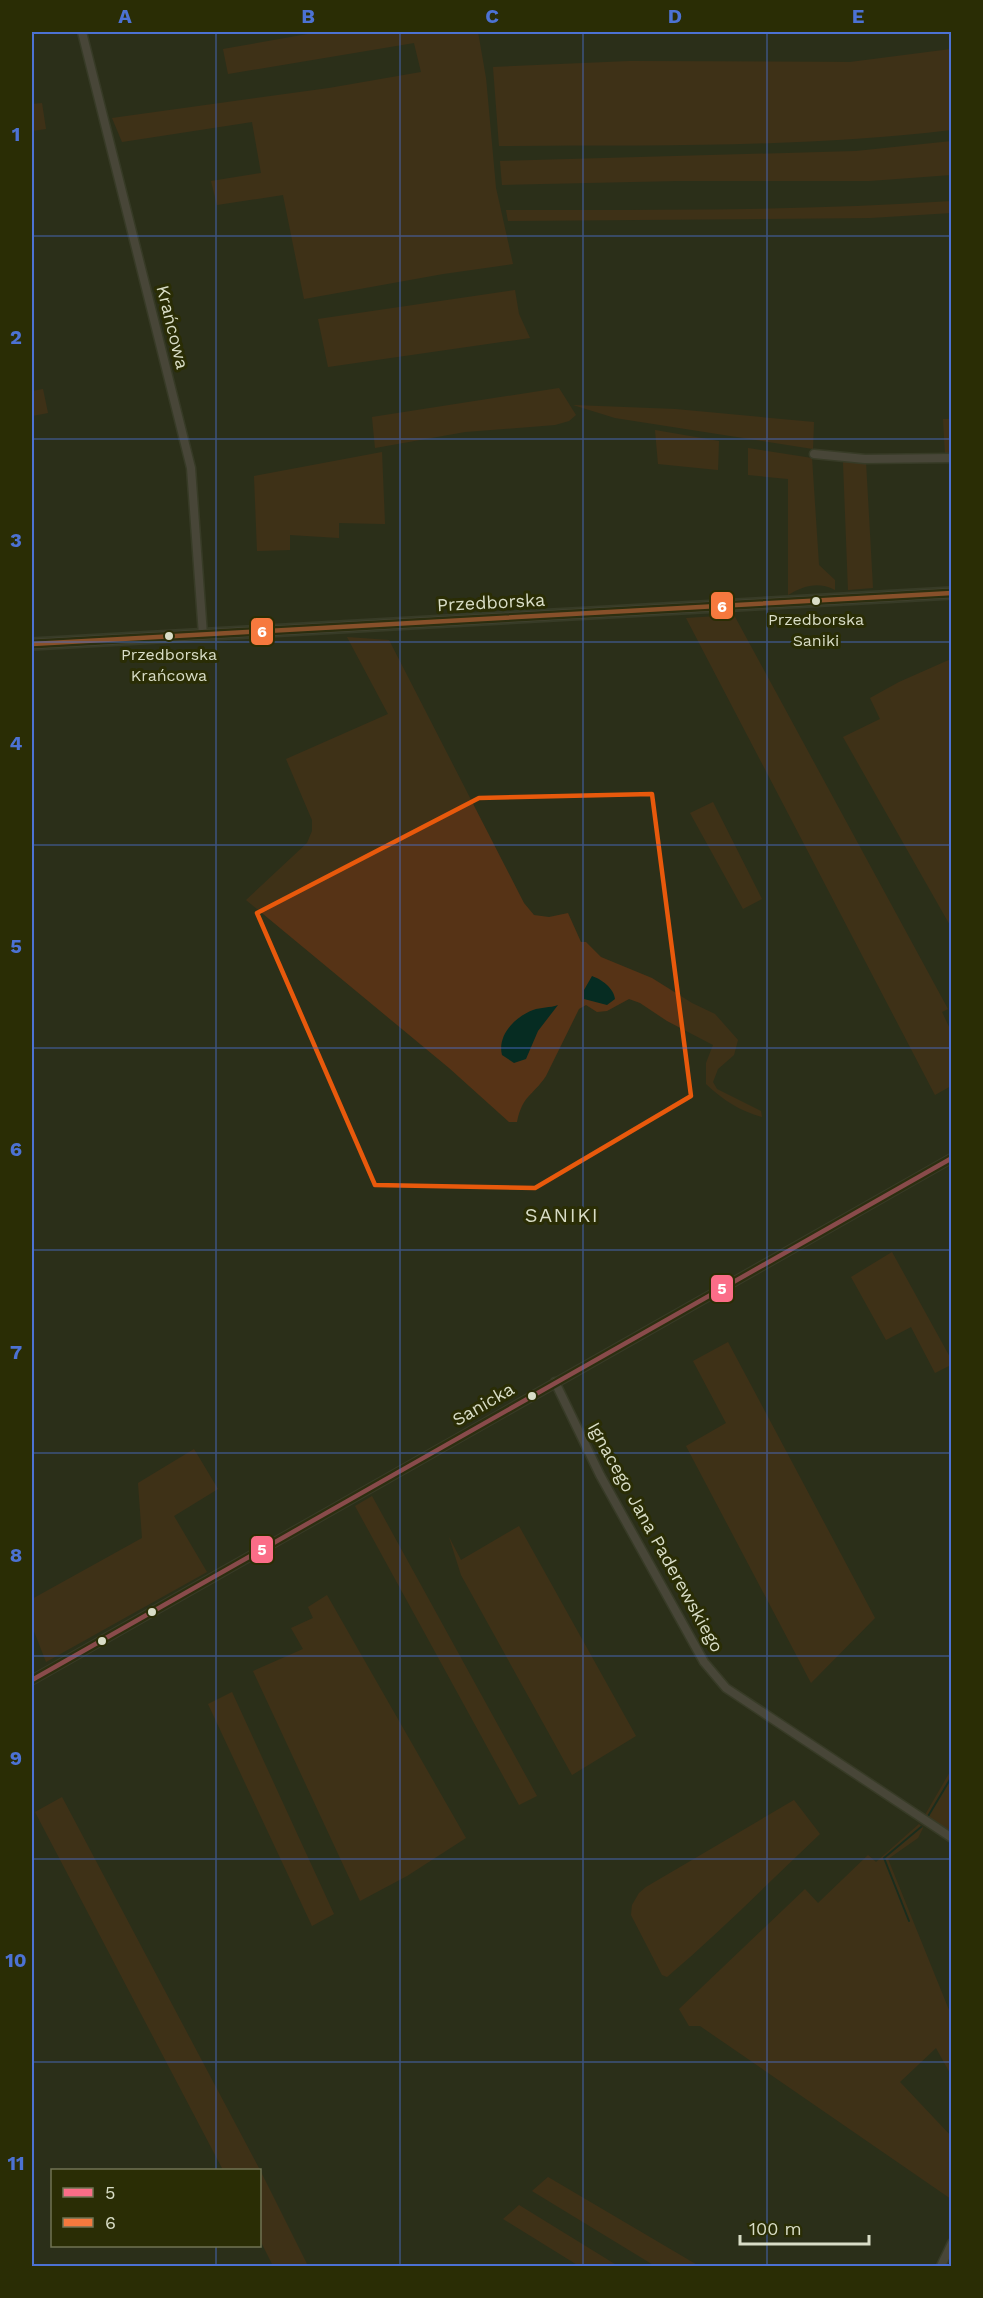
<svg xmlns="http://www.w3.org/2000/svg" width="983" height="2298" font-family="'Work Sans',sans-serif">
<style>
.green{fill:#563316}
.water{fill:#062c22}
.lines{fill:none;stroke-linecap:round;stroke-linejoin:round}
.stream{stroke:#062c22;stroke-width:2}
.minor-casing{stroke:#464937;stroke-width:11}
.major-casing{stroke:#464937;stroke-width:14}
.minor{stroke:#6a625d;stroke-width:8}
.major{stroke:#686259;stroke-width:10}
.bus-1-casing{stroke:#2a2d05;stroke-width:9}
.bus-2-casing{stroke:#2a2d05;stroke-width:9}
.bus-1{stroke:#fb6d88;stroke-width:4.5}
.bus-2{stroke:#f6793e;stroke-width:4.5}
.marked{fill:none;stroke:#e8590c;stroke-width:4.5;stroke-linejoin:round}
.grid{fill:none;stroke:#4c72d4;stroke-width:1.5;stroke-opacity:0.55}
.bus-dot{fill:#d9ddc7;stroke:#2a2d05;stroke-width:2}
.labels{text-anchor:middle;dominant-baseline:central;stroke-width:6;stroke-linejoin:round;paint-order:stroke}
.bus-label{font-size:16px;fill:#d9ddc7;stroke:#2a2d05}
.street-label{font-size:18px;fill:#d9ddc7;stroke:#2a2d05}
.neighbourhood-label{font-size:20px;letter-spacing:1.5px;fill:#d9ddc7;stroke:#2a2d05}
.line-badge{stroke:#2a2d05;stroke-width:2}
.badge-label{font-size:16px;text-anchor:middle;font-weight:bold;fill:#fff}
.neatline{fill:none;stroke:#4c72d4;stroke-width:2}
.grid-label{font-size:20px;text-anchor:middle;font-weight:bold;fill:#4c72d4}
</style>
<rect width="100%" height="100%" fill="#2c2f19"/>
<!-- green -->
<path class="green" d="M 319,32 L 478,32 L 486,78 L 496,188 L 513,264 L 443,274 L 304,299 L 283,195 L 217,205 L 211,181 L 261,173 L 252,122 L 122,142 L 112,118 L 329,88 L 421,72 L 414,43 L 228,74 L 223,49 Z
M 951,49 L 951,130 C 802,148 650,145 499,146 L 493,67 L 630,61 L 850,62 Z
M 42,103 L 46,129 L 32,131 L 32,104 Z
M 952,141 L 951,175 L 869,181 L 677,181 L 502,185 L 500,161 L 856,151 Z
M 952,201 L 951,213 L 870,218 L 508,221 L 506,210 C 654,210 803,211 952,201 Z
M 515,290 L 519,314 L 530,338 L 328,367 L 318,319 Z
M 559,388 L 576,415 L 569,421 L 555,425 L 465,432 L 375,448 L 372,417 Z
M 43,389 L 48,413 L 32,416 L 32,391 Z
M 573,405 L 675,409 L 814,422 L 813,449 L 615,418 Z
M 943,419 L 951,419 L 951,454 L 945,454 Z
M 655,430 L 719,441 L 718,470 L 658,464 Z
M 748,448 L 812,458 L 819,565 L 835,580 L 835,590 C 818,581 803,586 788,595 L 788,479 L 748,475 Z
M 382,452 L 385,524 L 339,523 L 339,538 L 290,535 L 290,550 L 257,551 L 254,476 Z
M 843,462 L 866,462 L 873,588 L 848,590 Z
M 734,615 L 948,1009 L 942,1012 L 951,1031 L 951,1086 L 935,1095 L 686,618 Z
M 347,637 L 389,640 L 524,903 L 534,915 L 549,917 L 568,913 L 581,942 L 586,942 L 601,957 L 652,978 L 692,1003 L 715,1014 L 738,1040 L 734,1055 L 718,1069 L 713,1082 L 717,1089 L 761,1111 L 762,1117 C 740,1111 723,1100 706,1084 L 706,1063 L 713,1045 L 667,1021 L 640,1003 L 629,999 L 607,1011 L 597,1012 L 586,1005 L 579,1009 L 546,1076 C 532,1097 523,1094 517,1122 L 509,1122 L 449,1068 L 246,900 L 307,843 L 312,831 L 312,820 L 286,759 L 388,714 Z
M 951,659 L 951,927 L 843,737 L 880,719 L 870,698 L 899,682 Z
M 713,802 L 762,899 L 743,909 L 690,813 Z
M 892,1252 L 951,1359 L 951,1365 L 935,1373 L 911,1327 L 886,1340 L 851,1277 Z
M 728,1342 L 875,1618 L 811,1683 L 686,1446 L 726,1423 L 693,1361 Z
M 194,1449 L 218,1489 L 174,1516 L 207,1572 L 46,1662 L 32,1626 L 32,1599 L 142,1538 L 138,1483 Z
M 372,1496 L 537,1796 L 519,1805 L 355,1506 Z
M 519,1526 L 636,1736 L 572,1775 L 461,1575 L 449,1537 L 461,1560 Z
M 327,1595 L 466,1838 L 407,1876 L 360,1901 L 253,1671 L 303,1649 L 291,1628 L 313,1618 L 308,1607 Z
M 232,1692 L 334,1914 L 312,1926 L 208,1704 Z
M 951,1770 L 951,1833 L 925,1815 Z
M 62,1797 L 260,2170 L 308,2266 L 273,2266 L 260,2240 L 260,2170 L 223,2170 L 35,1812 Z
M 794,1800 L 820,1834 C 769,1882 720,1932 667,1977 L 662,1975 L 631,1915 L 632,1905 L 639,1893 L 646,1887 Z
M 919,1824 L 923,1828 L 918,1838 L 888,1859 L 951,2015 L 951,2075 L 936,2048 L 900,2082 L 951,2136 L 951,2199 L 700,2026 L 689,2026 L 679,2009 L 805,1889 L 818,1903 L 868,1855 L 876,1862 Z
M 548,2177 L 699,2266 L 655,2266 L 532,2191 Z
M 519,2205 L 618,2266 L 579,2266 L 503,2219 Z"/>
<!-- water -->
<path class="water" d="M 592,976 C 601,979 614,988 615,999 L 607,1005 L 584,999 L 584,990 Z
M 558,1005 L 538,1031 L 526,1059 L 514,1063 L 502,1055 C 497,1035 515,1017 533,1010 C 541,1007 550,1008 558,1005 Z"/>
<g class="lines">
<!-- stream -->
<path class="stream" d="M 927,1818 L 952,1776
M 909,1921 L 884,1858 L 921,1827"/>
<defs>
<path id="minor" d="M 82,32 L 191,468 L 203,635
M 814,454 L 865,459 L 952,458
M 555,1382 L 600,1475 L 704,1662 L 726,1688 L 952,1838
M 32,1680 L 952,1158
M 941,2266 L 952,2243"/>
<path id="major" d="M 32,644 L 952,593"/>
</defs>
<!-- minor casing -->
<use href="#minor" class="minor-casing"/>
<!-- major casing -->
<use href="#major" class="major-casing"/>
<!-- minor -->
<use href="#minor" class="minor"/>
<!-- major -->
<use href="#major" class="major"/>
<defs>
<path id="bus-1" d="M 32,1680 L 952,1158"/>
<path id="bus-2" d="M 32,644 L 952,593"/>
</defs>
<!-- bus-1 casing -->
<use href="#bus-1" class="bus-1-casing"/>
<!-- bus-2 casing -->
<use href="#bus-2" class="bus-2-casing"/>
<!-- bus-1 -->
<use href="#bus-1" class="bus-1"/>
<!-- bus-2 -->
<use href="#bus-2" class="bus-2"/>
</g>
<!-- marked area -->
<path d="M0 0H983V2298H0ZM 652,794 L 691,1096 L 535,1188 L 375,1185 L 257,913 L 479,798 Z" fill="#2c2f19" fill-opacity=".55" fill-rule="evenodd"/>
<path class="marked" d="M 652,794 L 691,1096 L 535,1188 L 375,1185 L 257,913 L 479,798 Z"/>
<!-- grid -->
<path class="grid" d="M 216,32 L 216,2170M 400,32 L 400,2266M 583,32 L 583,2266M 767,32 L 767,2266M 32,236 L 952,236M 32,439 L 952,439M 32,642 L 952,642M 32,845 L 952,845M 32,1048 L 952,1048M 32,1250 L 952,1250M 32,1453 L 952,1453M 32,1656 L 952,1656M 32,1859 L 952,1859M 32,2062 L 952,2062M 216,2246 L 216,2266"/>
<!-- markers -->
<g class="bus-dot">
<circle cx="816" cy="601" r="5"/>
<circle cx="169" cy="636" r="5"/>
<circle cx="532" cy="1396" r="5"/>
<circle cx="152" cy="1612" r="5"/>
<circle cx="102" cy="1641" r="5"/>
</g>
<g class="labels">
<!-- bus labels -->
<g class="bus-label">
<text x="816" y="619">Przedborska<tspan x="816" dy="21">Saniki</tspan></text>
<text x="169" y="654">Przedborska<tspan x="169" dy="21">Krańcowa</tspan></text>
</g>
<!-- street labels -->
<g class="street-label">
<text transform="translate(173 327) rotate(76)">Krańcowa</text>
<text transform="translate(491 602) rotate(-3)">Przedborska</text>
<text transform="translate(483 1404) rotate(-30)">Sanicka</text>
<text transform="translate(656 1537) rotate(61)">Ignacego Jana Paderewskiego</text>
</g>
<!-- neighbourhood labels -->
<g class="neighbourhood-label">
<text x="562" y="1215">SANIKI</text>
</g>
</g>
<g class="line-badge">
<rect x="710" y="591" width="24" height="29" rx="6" fill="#f6793e"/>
<rect x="250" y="617" width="24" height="29" rx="6" fill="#f6793e"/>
<rect x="710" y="1274" width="24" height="29" rx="6" fill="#fb6d88"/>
<rect x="250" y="1535" width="24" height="29" rx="6" fill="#fb6d88"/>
</g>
<g class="badge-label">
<text x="722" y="612">6</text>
<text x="262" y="637">6</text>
<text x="722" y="1294">5</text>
<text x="262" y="1555">5</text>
</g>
<!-- border -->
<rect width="983" height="2298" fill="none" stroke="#2a2d05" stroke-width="66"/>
<!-- legend -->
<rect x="51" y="2169" width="210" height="78" fill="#2a2d05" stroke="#707353" stroke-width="1.5"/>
<rect x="63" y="2188" width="30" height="9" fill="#fb6d88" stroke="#707353" stroke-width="1.5"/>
<text x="105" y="2199" font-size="18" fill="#d9ddc7">5</text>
<rect x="63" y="2218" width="30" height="9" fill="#f6793e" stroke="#707353" stroke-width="1.5"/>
<text x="105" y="2229" font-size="18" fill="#d9ddc7">6</text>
<!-- scale -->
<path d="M740 2235v9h129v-9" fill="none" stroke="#d9ddc7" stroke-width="3"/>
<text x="749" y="2235" font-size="18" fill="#d9ddc7" stroke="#2a2d05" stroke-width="4.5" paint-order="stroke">100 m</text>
<rect x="33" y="33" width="917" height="2232" class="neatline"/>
<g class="grid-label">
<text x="125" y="23">A</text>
<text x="308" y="23">B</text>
<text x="492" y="23">C</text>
<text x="675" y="23">D</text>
<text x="858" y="23">E</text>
<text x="16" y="141">1</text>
<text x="16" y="344">2</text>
<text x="16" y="547">3</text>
<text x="16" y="750">4</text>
<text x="16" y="953">5</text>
<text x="16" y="1156">6</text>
<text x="16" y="1359">7</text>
<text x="16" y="1562">8</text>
<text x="16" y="1765">9</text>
<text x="16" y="1967">10</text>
<text x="16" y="2170">11</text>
</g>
</svg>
